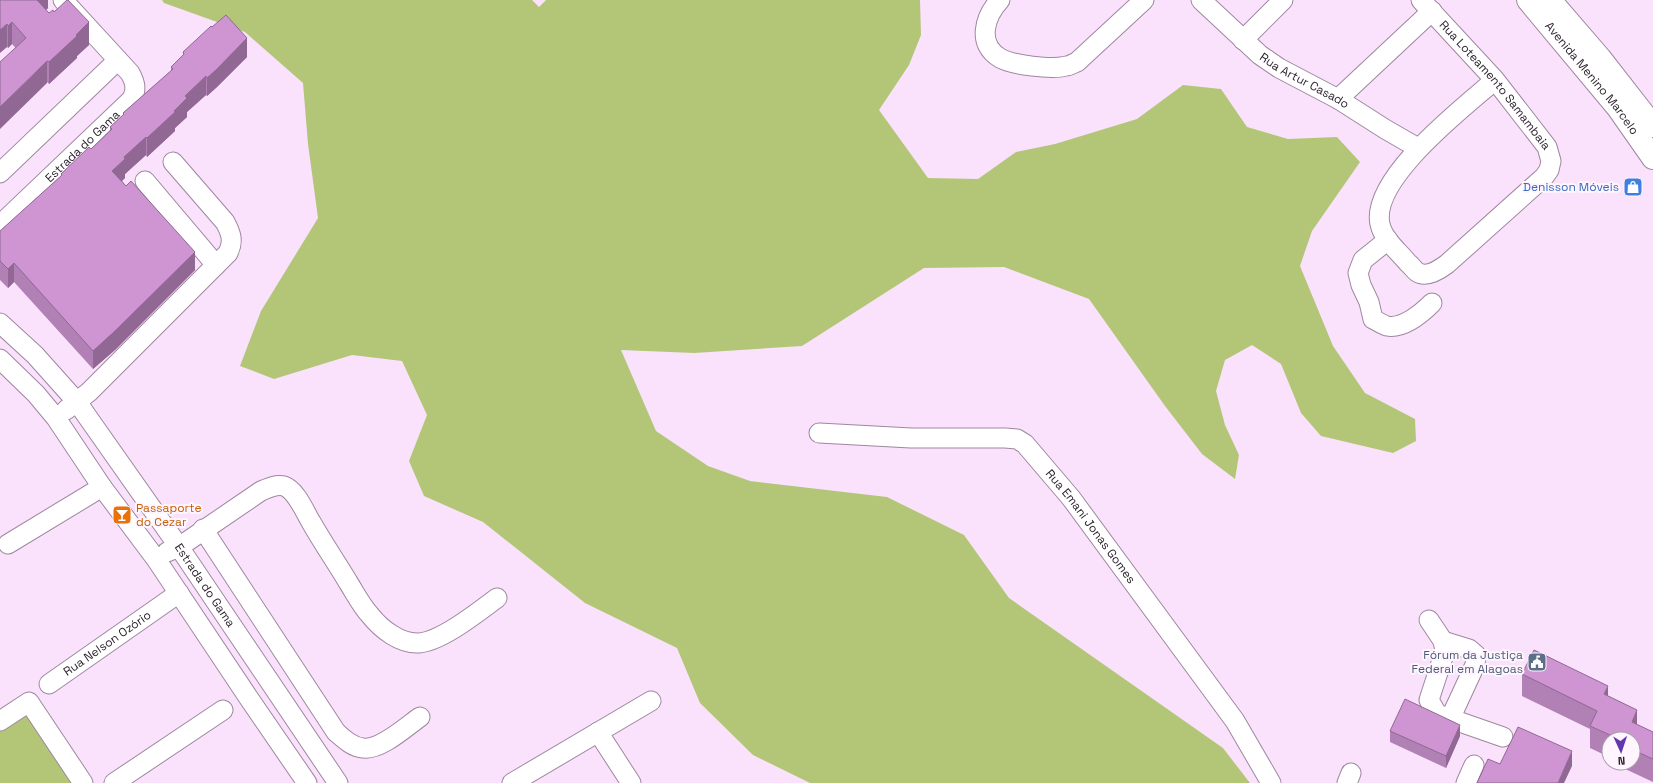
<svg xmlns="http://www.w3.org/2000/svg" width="1653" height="783" font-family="'Space Grotesk',sans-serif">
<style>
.green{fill:#b3c678}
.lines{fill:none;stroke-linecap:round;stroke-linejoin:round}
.minor-casing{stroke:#9e879f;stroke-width:21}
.major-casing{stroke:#9e879f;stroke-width:24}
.minor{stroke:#fff;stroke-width:19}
.major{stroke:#fff;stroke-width:22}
.wall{fill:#b180b5}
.shaded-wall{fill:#906893}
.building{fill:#ce95d2;stroke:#906893}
.labels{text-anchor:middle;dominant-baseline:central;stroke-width:4;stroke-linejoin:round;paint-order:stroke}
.street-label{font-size:12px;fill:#271e28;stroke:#fef5ff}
.shop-label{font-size:12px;fill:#366cbe;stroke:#fef5ff;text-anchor:end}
.food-label{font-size:12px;fill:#c56008;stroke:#fef5ff;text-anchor:start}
.service-label{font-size:12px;fill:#4e5e75;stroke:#fef5ff;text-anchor:end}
</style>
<rect width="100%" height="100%" fill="#fae2fc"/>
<!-- green -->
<path class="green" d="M 162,0 L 532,0 L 539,7 L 546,0 L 920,0 L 921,35 L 909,65 L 879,110 L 928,178 L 978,179 L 1016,152 L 1055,144 L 1137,119 L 1183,85 L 1221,89 L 1247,127 L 1288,139 L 1337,137 L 1360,162 L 1312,231 L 1300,266 L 1333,346 L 1365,393 L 1415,419 L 1416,441 L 1393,453 L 1321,436 L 1301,413 L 1281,364 L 1252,345 L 1225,360 L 1216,391 L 1225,425 L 1239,455 L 1235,479 L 1202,454 L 1165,406 L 1089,299 L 1004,267 L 924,268 L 802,346 L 694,353 L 621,350 L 656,431 L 708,466 L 750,481 L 887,497 L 964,535 L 1009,598 L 1223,748 L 1250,783 L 810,783 L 753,755 L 700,703 L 677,648 L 585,603 L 483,522 L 424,496 L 409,461 L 427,415 L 402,361 L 352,355 L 274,379 L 240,366 L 261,311 L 318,218 L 308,144 L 303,83 L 245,32 L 164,3 Z
M 36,700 L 93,783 L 0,783 L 0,721 Z"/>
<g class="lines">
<defs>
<g id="minor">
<path d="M 1000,0 C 985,16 976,44 1000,58 C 1012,65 1052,70 1066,66 C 1070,66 1074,63 1077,62 L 1144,0"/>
<path id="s1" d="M 1201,0 L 1260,55 L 1279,68 L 1338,99 L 1385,129 L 1418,148"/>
<path id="s2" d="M 1421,0 L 1495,80 L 1547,147 L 1551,161 L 1549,170 L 1544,177 L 1447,264 C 1439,270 1426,278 1417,272 C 1414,270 1411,265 1408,263 C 1398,251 1383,239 1380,224 C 1370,179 1464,107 1495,80"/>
<path d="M 1243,40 L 1283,0"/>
<path d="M 1338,99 L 1432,11"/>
<path d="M 0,173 L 118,60"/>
<path d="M 145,181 L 216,265"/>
<path id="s3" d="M 0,225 L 132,99 C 137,89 135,82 130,73 L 63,0"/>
<path d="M 1388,240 L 1363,260 L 1358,273 L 1361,285 L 1369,302 L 1373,319 C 1377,321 1383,325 1387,326 C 1403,329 1422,313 1432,303"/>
<path id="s4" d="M 0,323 L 35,355 L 77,402 L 179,547 L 338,783"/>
<path d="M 0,359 L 36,394 L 56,418 L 102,487 L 156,559 L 248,697 L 307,783"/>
<path d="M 66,410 L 89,392 L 228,253 C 234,241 231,233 225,222 L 173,162"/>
<path id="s5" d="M 819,433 L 911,438 L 1005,438 L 1017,439 L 1025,444 L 1071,498 L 1235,721 L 1271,783"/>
<path d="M 203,529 L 336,732 C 344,739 352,747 363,748 C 380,751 407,726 420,717"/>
<path d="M 8,544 L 102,487"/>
<path d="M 167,552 L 179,547 L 261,491 C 268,488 276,484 284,486 C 296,490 305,512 311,522 C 323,543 336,562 348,582 C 355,593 361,605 370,615 C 381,629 400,644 419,643 C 442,641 478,612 497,598"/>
<path d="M 1429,620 L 1443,641 L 1445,651 L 1429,700 L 1437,714 L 1503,737"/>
<path d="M 1443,641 L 1469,649 L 1476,655 L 1475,665 L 1450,719"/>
<path id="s6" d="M 49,684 L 179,593"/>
<path d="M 0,721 L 29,702 L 83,783"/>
<path d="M 598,732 L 631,783"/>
<path d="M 114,783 L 223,710"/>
<path d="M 512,783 L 651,701"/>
<path d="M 1347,783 L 1351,773"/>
<path d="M 1466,783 L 1474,765"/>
</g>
<g id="major">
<path id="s7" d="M 1528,0 L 1618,108 L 1653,158"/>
<path d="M 1550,0 L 1600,58 L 1653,126"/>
</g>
</defs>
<!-- minor casing -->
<use href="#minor" class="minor-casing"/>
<!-- major casing -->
<use href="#major" class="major-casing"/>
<!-- minor -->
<use href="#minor" class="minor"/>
<!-- major -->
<use href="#major" class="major"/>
</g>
<!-- wall -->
<path class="wall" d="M 0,0 L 48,0 L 48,8 L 46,10 L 49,13 L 89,45 L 77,56 L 77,58 L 49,84 L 12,44 L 8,48 L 7,47 Z
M 183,52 L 247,57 L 217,87 L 207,96 L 206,95 L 187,112 L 187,117 L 175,128 L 175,131 L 147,157 L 146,155 L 125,174 L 125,178 L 122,181 L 195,270 L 115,350 L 93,369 L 14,282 L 8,288 L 0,280 L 0,231 L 61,176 L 61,174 L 91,149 L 110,130 L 110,127 L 123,115 L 123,113 L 171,71 L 171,67 L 183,55 Z
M 1522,674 L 1608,696 L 1637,725 L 1653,732 L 1653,782 L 1621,767 L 1621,763 L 1633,763 L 1633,739 L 1609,739 L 1609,757 L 1590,748 L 1590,729 L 1522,696 Z
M 1390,731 L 1460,736 L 1446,768 L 1390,742 Z"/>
<!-- shaded-wall -->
<path class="shaded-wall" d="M 35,0 L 48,0 L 48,8 L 35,20 Z
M 12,22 L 12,44 L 8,48 L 8,26 Z
M 89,22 L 89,45 L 77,56 L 77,58 L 49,84 L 49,62 Z
M 7,24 L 7,47 L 0,53 L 0,30 Z
M 247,38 L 247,57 L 217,87 L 207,96 L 207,78 Z
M 47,61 L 47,83 L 0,129 L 0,107 Z
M 206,76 L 206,95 L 187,112 L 187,117 L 175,128 L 175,131 L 147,157 L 147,138 L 174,111 L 185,96 Z
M 146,137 L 146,155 L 125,174 L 125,178 L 112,190 L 112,171 L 124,157 Z
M 195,252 L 195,270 L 115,350 L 93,369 L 93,351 Z
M 14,263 L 14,282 L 8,288 L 8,269 Z
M 1608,686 L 1608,709 L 1604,694 Z
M 1637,710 L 1637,732 L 1632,722 Z
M 1460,725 L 1460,736 L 1446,768 L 1446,756 Z
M 1572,751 L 1572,766 L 1564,783 L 1558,783 Z"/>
<!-- building -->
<path class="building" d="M 0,0 L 37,0 L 49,13 L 53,10 L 54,12 L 67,0 L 68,0 L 89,22 L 76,35 L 77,36 L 49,62 L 47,61 L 0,107 L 0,62 L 26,38 L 12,22 L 8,26 L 7,24 L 0,30 Z
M 226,15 L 247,38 L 217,69 L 207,78 L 206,76 L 185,96 L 187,98 L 174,111 L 175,112 L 147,138 L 146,137 L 124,157 L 125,159 L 112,171 L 126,186 L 131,181 L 195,252 L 115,331 L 93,351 L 14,263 L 8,269 L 0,261 L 0,231 L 62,175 L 61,174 L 89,147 L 91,149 L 112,129 L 110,127 L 124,114 L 123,113 L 173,69 L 171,67 L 184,54 L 183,52 L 211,26 L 212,27 Z
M 1534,650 L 1608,686 L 1604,694 L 1637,710 L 1632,722 L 1653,732 L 1653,759 L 1633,750 L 1633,739 L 1619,739 L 1590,726 L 1597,711 L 1522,674 Z
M 1405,699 L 1460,725 L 1446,756 L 1390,731 Z
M 1518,727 L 1572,751 L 1558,783 L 1477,783 L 1488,759 L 1500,764 Z"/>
<!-- icons -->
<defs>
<symbol id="shop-square" viewBox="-11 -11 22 22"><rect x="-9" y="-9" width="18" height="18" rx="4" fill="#3f7fe0" stroke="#fef5ff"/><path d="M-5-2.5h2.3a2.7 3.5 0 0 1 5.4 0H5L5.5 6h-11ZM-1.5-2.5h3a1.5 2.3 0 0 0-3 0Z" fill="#fff"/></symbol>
<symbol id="bar-square" viewBox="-11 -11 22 22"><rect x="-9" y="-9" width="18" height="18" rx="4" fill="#e8710a" stroke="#fef5ff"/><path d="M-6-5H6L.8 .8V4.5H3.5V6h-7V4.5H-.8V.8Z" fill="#fff"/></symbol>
<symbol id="civic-square" viewBox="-11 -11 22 22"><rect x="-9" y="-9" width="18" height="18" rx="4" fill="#5c6f8a" stroke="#fef5ff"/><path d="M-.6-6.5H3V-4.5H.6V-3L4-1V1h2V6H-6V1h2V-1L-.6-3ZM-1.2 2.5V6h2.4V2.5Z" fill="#fff"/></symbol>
</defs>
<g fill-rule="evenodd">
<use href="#shop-square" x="1622" y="176" width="22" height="22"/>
<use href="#bar-square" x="111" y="504" width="22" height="22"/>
<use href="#civic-square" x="1526" y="651" width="22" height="22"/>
</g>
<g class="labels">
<!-- street labels -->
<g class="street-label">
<text stroke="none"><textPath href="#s7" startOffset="101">Avenida Menino Marcelo</textPath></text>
<text stroke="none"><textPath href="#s1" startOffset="132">Rua Artur Casado</textPath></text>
<text stroke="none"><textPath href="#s2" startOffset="113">Rua Loteamento Samambaia</textPath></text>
<text stroke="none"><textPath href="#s3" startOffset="114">Estrada do Gama</textPath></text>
<text stroke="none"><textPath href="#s5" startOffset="313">Rua Emani Jonas Gomes</textPath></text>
<text stroke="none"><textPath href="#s4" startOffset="334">Estrada do Gama</textPath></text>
<text stroke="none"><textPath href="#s6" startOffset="71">Rua Nelson Ozório</textPath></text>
</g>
<!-- shop labels -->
<g class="shop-label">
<text x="1619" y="187">Denisson Móveis</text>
</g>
<!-- food labels -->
<g class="food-label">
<text x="136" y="508">Passaporte<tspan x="136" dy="14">do Cezar</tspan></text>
</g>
<!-- service labels -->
<g class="service-label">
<text x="1523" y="655">Fórum da Justiça<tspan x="1523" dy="14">Federal em Alagoas</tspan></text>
</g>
</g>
<!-- north arrow -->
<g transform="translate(1621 751) rotate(177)"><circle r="19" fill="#fef5ff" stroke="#a89fa9"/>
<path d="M0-3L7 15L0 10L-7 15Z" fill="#6336ae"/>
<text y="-6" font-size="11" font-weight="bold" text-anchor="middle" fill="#271e28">N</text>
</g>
</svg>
